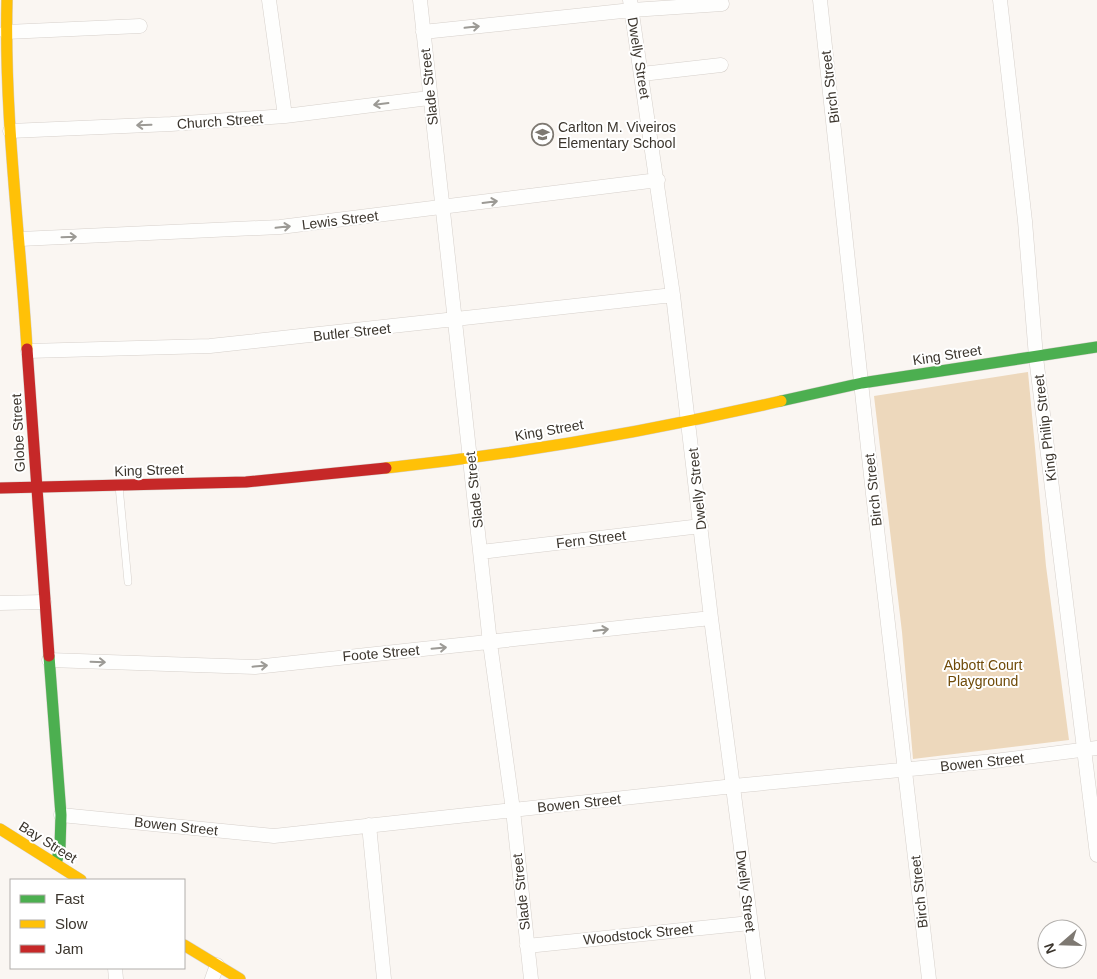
<svg xmlns="http://www.w3.org/2000/svg" width="1097" height="979" font-family="Arial,sans-serif">
<style>
.green{fill:#edd8bc}
.lines{fill:none;stroke-linecap:round;stroke-linejoin:round}
.lane-casing{stroke:#d6d0cb;stroke-width:8}
.street-casing{stroke:#d6d0cb;stroke-width:15}
.fast-casing{stroke:#d6d0cb;stroke-width:12}
.slow-casing{stroke:#d6d0cb;stroke-width:12}
.jam-casing{stroke:#d6d0cb;stroke-width:12}
.lane{stroke:#fefefd;stroke-width:7}
.street{stroke:#fefefd;stroke-width:14}
.fast{stroke:#4caf50;stroke-width:11}
.slow{stroke:#ffc107;stroke-width:11}
.jam{stroke:#c62828;stroke-width:11}
.oneway{stroke:#9c9a95}
.labels{text-anchor:middle;dominant-baseline:central;stroke-width:4;stroke-linejoin:round;paint-order:stroke}
.street-label{font-size:14px;fill:#3b352d;stroke:#fff}
.poi-label{font-size:14px;fill:#3b352d;stroke:#fff;text-anchor:start}
.park-label{font-size:14px;fill:#6f4a08;stroke:#fff}
</style>
<rect width="100%" height="100%" fill="#faf6f2"/>
<!-- green -->
<path class="green" d="M 1028,372 L 1046,566 L 1069,740 L 913,759 L 902,632 L 874,396 Z"/>
<g class="lines">
<defs>
<path id="lane" d="M 119,486 L 128,582"/>
<path id="street" d="M 269,0 L 285,116
M 420,0 L 490,643 L 513,810 L 531,979
M 630,0 L 673,295 L 711,618 L 758,979
M 820,0 L 873,494 L 929,979
M 1000,0 L 1025,221 L 1036,357 L 1097,855
M 6,32 L 140,26
M 423,32 L 632,10 L 722,4
M 642,74 L 721,65
M 10,131 L 171,124 L 285,116 L 429,98
M 20,239 L 280,227 L 658,180
M 28,351 L 210,346 L 673,295
M 481,552 L 701,526
M 0,603 L 44,602
M 49,660 L 255,667 L 711,618
M 61,815 L 274,836 L 734,786 L 994,761 L 1097,748
M 369,825 L 384,979
M 527,946 L 750,923
M 115,968 L 116,979
M 212,979 L 217,965"/>
<path id="fast" d="M 781,401 L 862,383 L 1097,347
M 49,656 L 61,815 L 60,847 L 56,864"/>
<path id="slow" d="M 7,0 C 4,117 20,233 27,349
M 386,468 C 519,454 650,431 781,401
M 0,829 L 81,880
M 184,945 L 240,979"/>
<path id="jam" d="M 27,349 L 49,656
M 0,488 L 246,482 L 386,468"/>
</defs>
<!-- lane casing -->
<use href="#lane" class="lane-casing"/>
<!-- street casing -->
<use href="#street" class="street-casing"/>
<!-- fast casing -->
<use href="#fast" class="fast-casing"/>
<!-- slow casing -->
<use href="#slow" class="slow-casing"/>
<!-- jam casing -->
<use href="#jam" class="jam-casing"/>
<!-- lane -->
<use href="#lane" class="lane"/>
<!-- street -->
<use href="#street" class="street"/>
<!-- fast -->
<use href="#fast" class="fast"/>
<!-- slow -->
<use href="#slow" class="slow"/>
<!-- jam -->
<use href="#jam" class="jam"/>
</g>
<!-- one-way arrows -->
<defs><path id="oneway-shaft" d="M-6 0H5M1.5-3L5.5 0L1.5 3" fill="none" stroke-width="1.6" stroke-linecap="round" stroke-linejoin="round" transform="scale(1.25)"/></defs>
<g class="oneway">
<use href="#oneway-shaft" transform="translate(472 27) rotate(-6)"/>
<use href="#oneway-shaft" transform="translate(381 104) rotate(173)"/>
<use href="#oneway-shaft" transform="translate(144 125) rotate(178)"/>
<use href="#oneway-shaft" transform="translate(490 202) rotate(-7)"/>
<use href="#oneway-shaft" transform="translate(283 227) rotate(-6)"/>
<use href="#oneway-shaft" transform="translate(69 237) rotate(-2)"/>
<use href="#oneway-shaft" transform="translate(601 630) rotate(-7)"/>
<use href="#oneway-shaft" transform="translate(439 648) rotate(-5)"/>
<use href="#oneway-shaft" transform="translate(98 662) rotate(2)"/>
<use href="#oneway-shaft" transform="translate(260 666) rotate(-5)"/>
</g>
<!-- icons -->
<defs>
<symbol id="school-ring" viewBox="-11 -11 22 22"><circle r="9.5" fill="#fff" stroke="#7e7972" stroke-width="1.5"/><path d="M0-5L7-2L0 1L-7-2ZM-4 1L0 2.5L4 1V4Q0 6-4 4Z" fill="#7e7972"/></symbol>
</defs>
<g fill-rule="evenodd">
<use href="#school-ring" x="530" y="122" width="25" height="25"/>
</g>
<g class="labels">
<!-- street labels -->
<g class="street-label">
<text transform="translate(639 58) rotate(81)">Dwelly Street</text>
<text transform="translate(429 87) rotate(-96)">Slade Street</text>
<text transform="translate(830 87) rotate(-97)">Birch Street</text>
<text transform="translate(220 121) rotate(-4)">Church Street</text>
<text transform="translate(340 220) rotate(-7)">Lewis Street</text>
<text transform="translate(352 332) rotate(-6)">Butler Street</text>
<text transform="translate(947 355) rotate(-9)">King Street</text>
<text transform="translate(1045 428) rotate(-97)">King Philip Street</text>
<text transform="translate(549 430) rotate(-10)">King Street</text>
<text transform="translate(18 433) rotate(-93)">Globe Street</text>
<text transform="translate(149 470) rotate(-2)">King Street</text>
<text transform="translate(697 489) rotate(-96)">Dwelly Street</text>
<text transform="translate(474 490) rotate(-96)">Slade Street</text>
<text transform="translate(873 490) rotate(-96)">Birch Street</text>
<text transform="translate(591 539) rotate(-7)">Fern Street</text>
<text transform="translate(381 653) rotate(-5)">Foote Street</text>
<text transform="translate(982 762) rotate(-6)">Bowen Street</text>
<text transform="translate(579 803) rotate(-6)">Bowen Street</text>
<text transform="translate(176 826) rotate(6)">Bowen Street</text>
<text transform="translate(48 842) rotate(32)">Bay Street</text>
<text transform="translate(746 891) rotate(83)">Dwelly Street</text>
<text transform="translate(521 892) rotate(-96)">Slade Street</text>
<text transform="translate(919 892) rotate(-96)">Birch Street</text>
<text transform="translate(638 934) rotate(-6)">Woodstock Street</text>
</g>
<!-- poi labels -->
<g class="poi-label">
<text x="558" y="127">Carlton M. Viveiros<tspan x="558" dy="16">Elementary School</tspan></text>
</g>
<!-- park labels -->
<g class="park-label">
<text x="983" y="665">Abbott Court<tspan x="983" dy="16">Playground</tspan></text>
</g>
</g>
<!-- legend -->
<rect x="10" y="879" width="175" height="90" fill="#ffffff" stroke="#b1aeab"/>
<rect x="20" y="895" width="25" height="8" fill="#4caf50" stroke="#b1aeab"/>
<text x="55" y="904" font-size="15" fill="#3b352d">Fast</text>
<rect x="20" y="920" width="25" height="8" fill="#ffc107" stroke="#b1aeab"/>
<text x="55" y="929" font-size="15" fill="#3b352d">Slow</text>
<rect x="20" y="945" width="25" height="8" fill="#c62828" stroke="#b1aeab"/>
<text x="55" y="954" font-size="15" fill="#3b352d">Jam</text>
<!-- north arrow -->
<g transform="translate(1062 944) rotate(250)"><circle r="24" fill="#ffffff" stroke="#b1aeab"/>
<path d="M0-4L9 19L0 12L-9 19Z" fill="#7e7972"/>
<text y="-8" font-size="14" font-weight="bold" text-anchor="middle" fill="#3b352d">N</text>
</g>
</svg>
